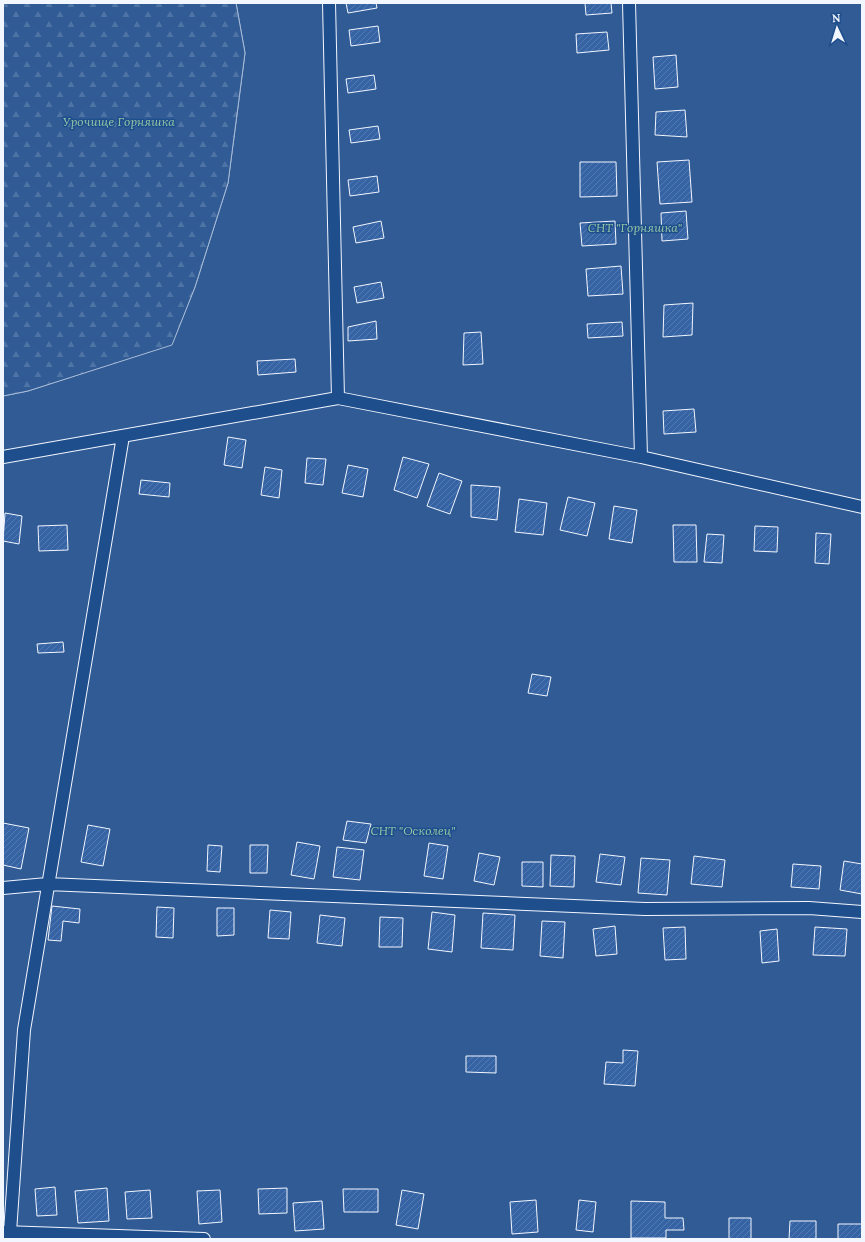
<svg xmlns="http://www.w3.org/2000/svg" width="865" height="1242" font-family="Lora,serif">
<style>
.green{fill:#305b95;stroke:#a8bbd7}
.forest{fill:url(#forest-firs);stroke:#a8bbd7}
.building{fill:url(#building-hatch);stroke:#f2f6ff}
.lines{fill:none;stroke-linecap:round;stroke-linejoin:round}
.lane-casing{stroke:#f2f6ff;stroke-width:14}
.lane{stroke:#1f4e8c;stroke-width:12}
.labels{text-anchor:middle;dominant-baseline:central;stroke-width:3;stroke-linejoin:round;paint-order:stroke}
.park-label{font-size:12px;font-style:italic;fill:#97c8a6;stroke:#1f4e8c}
</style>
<defs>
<pattern id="forest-firs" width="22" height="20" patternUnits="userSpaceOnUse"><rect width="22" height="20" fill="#305b95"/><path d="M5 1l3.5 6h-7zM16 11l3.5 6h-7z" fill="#4e73a5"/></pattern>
<pattern id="building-hatch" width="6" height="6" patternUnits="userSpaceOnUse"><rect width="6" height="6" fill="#3563a3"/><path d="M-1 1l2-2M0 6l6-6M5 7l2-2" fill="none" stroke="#537ab1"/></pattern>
</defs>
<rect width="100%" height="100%" fill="#1f4e8c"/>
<!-- green -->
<path class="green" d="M 236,3 L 862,3 L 862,1239 L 3,1239 L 3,396 L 28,391 L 172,344 L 195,287 L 228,183 L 245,53 Z"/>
<!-- forest -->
<path class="forest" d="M 3,3 L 236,3 L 245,53 L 228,183 L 195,287 L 172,345 L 28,391 L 3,396 Z"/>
<!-- building -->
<path class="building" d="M 346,3 L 376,3 L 377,8 L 348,13 Z
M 585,3 L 611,3 L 612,13 L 586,15 Z
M 378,26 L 380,42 L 351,46 L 349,30 Z
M 607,32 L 609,50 L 577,53 L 576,34 Z
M 676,55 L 678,87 L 655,89 L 653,57 Z
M 374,75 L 376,89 L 348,93 L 346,79 Z
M 685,110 L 687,137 L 655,135 L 656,112 Z
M 378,126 L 380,139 L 351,143 L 349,130 Z
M 689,160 L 692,202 L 660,204 L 657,162 Z
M 580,162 L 616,162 L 617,196 L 580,197 Z
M 377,176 L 379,192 L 350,196 L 348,180 Z
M 686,211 L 688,239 L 662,241 L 661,213 Z
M 381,221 L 384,238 L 356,243 L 353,227 Z
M 615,221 L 616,244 L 582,246 L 580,223 Z
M 621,266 L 623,294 L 588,296 L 586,269 Z
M 381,282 L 384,298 L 357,303 L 354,287 Z
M 693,303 L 692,335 L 663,337 L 664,305 Z
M 376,321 L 377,339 L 348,341 L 348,327 Z
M 622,322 L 623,336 L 588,338 L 587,324 Z
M 481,332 L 483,364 L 463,365 L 464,333 Z
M 295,359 L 296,372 L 258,375 L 257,361 Z
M 694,409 L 696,432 L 664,434 L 663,411 Z
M 228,437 L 246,440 L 242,468 L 224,465 Z
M 403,457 L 429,464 L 417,498 L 394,490 Z
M 307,458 L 326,459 L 323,485 L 305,483 Z
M 348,465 L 368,469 L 363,497 L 342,493 Z
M 265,467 L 282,470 L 279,498 L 261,495 Z
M 439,473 L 462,481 L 450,514 L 427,506 Z
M 141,480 L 170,483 L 169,497 L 139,494 Z
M 471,485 L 500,487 L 497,520 L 471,517 Z
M 568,497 L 595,503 L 587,536 L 560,530 Z
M 519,499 L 547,503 L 543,535 L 515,532 Z
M 614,506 L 637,510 L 632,543 L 609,539 Z
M 5,513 L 22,516 L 19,544 L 3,541 Z
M 67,525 L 68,550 L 39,551 L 38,526 Z
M 673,525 L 696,525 L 697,562 L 674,562 Z
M 755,526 L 778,527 L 777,552 L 754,551 Z
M 816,533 L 831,534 L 829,564 L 815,563 Z
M 707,534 L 724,535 L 722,563 L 704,562 Z
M 63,642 L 64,652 L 38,653 L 37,644 Z
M 532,674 L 551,677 L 547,696 L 528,693 Z
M 347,821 L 371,824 L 366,843 L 343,840 Z
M 3,823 L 29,828 L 21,869 L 3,865 Z
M 88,825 L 110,829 L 103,866 L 81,862 Z
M 297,842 L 320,846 L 314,879 L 291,875 Z
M 429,843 L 448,846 L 443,879 L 424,876 Z
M 208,845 L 222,846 L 220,872 L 207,871 Z
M 250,845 L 268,845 L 267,873 L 250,873 Z
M 337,847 L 364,850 L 360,880 L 333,877 Z
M 479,853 L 500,857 L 494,885 L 474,881 Z
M 600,854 L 625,857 L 621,885 L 596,882 Z
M 551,855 L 575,856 L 574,887 L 550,886 Z
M 694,856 L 725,860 L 722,887 L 691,884 Z
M 641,858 L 670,860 L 667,895 L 638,893 Z
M 844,861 L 862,864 L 862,894 L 840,890 Z
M 522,862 L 543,862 L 543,887 L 522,886 Z
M 793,864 L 821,866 L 819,889 L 791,887 Z
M 52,906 L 80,909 L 79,923 L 63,921 L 61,941 L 48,940 Z
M 157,907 L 174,908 L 173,938 L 156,937 Z
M 217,908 L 234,908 L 234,935 L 217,936 Z
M 270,910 L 291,912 L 289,939 L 268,938 Z
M 432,912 L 455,915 L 452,952 L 428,949 Z
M 483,913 L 515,915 L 513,950 L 481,948 Z
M 320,915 L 345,918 L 342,946 L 317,943 Z
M 380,917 L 403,918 L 402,947 L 379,947 Z
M 542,921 L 565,922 L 563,958 L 540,956 Z
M 615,926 L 617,954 L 596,956 L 593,929 Z
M 685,927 L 686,959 L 665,960 L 663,928 Z
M 815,927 L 847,929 L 845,956 L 813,955 Z
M 777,929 L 779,961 L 762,963 L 760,931 Z
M 623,1050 L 638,1051 L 635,1086 L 604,1084 L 606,1062 L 623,1063 Z
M 466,1056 L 496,1056 L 496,1073 L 466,1072 Z
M 55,1187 L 57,1215 L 37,1216 L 35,1189 Z
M 107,1188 L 109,1221 L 78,1223 L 75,1191 Z
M 287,1188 L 287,1213 L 259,1214 L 258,1189 Z
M 343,1189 L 378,1189 L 378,1212 L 344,1212 Z
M 150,1190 L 152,1218 L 127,1219 L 125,1192 Z
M 220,1190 L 222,1222 L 199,1224 L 197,1191 Z
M 402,1190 L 424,1194 L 418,1229 L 396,1225 Z
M 536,1200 L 538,1232 L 512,1234 L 510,1202 Z
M 579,1200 L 596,1202 L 593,1232 L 576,1230 Z
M 322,1201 L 324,1229 L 295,1231 L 293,1203 Z
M 631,1201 L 665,1202 L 665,1218 L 683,1218 L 684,1230 L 666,1230 L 666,1238 L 631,1238 Z
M 729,1218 L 751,1218 L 751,1239 L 729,1239 Z
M 790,1221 L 816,1221 L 816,1239 L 789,1239 Z
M 838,1224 L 862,1224 L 862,1239 L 838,1239 Z"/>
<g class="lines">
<defs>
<path id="lane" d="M 329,3 L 338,398
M 629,3 L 641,457
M 3,457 L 338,398 L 641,457 L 862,507
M 3,888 L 47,884 L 645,909 L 809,908 L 862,912
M 3,1232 L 204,1239
M 10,1232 L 24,1030 L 123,436"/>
</defs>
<!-- lane casing -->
<use href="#lane" class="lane-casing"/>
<!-- lane -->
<use href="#lane" class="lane"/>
</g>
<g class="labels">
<!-- park labels -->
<g class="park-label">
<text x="119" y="121">Урочище Горняшка</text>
<text x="635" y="227">СНТ "Горняшка"</text>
<text x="413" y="830">СНТ "Осколец"</text>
</g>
</g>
<!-- border -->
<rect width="865" height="1242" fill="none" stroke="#f2f6ff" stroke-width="8"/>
<!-- north arrow -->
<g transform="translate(837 28) rotate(356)" stroke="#1f4e8c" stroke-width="3" paint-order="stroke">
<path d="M0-3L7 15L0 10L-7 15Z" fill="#f2f6ff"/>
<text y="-6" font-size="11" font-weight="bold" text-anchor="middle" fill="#f2f6ff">N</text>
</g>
</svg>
